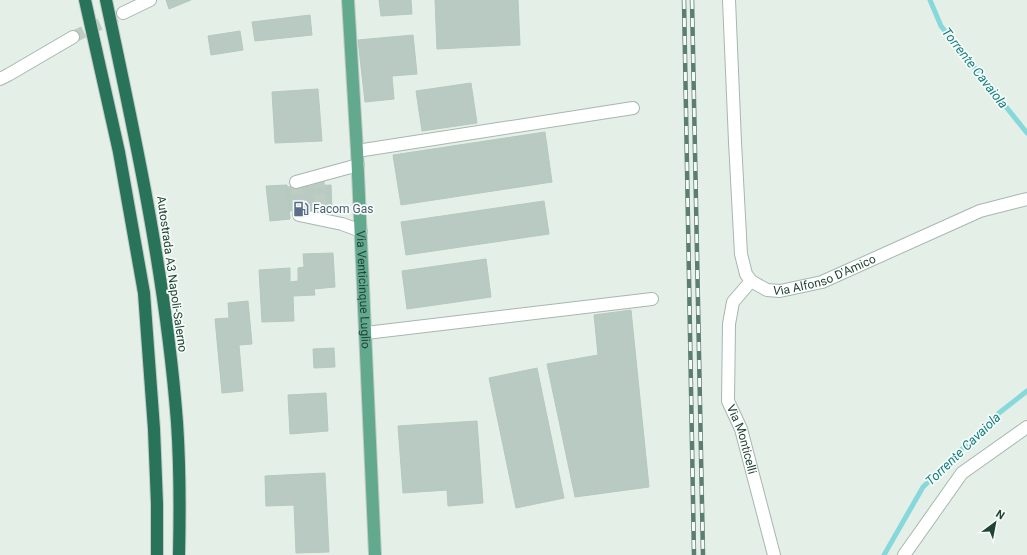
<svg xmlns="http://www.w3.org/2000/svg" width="1027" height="555" font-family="Roboto,sans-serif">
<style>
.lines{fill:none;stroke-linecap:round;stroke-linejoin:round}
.stream{stroke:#86d8da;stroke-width:5}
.building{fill:#b8cac1;stroke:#b5c9be}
.minor-tunnel{stroke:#bdcdc4;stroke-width:12;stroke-dasharray:12 6;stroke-linecap:butt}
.minor-casing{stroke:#a5b8af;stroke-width:14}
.major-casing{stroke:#c1cac6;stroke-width:14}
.highway-casing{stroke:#c1cac6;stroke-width:14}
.minor{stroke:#fff;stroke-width:12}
.major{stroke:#63a98e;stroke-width:12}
.highway{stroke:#287359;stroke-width:12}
.rail-casing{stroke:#5b7e70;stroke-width:4.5}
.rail{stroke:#f5fbf7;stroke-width:3;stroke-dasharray:9;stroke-linecap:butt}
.labels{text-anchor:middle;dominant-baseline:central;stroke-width:3.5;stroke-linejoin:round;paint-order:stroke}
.service-label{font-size:12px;fill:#4e5e75;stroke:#f5fbf7;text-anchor:start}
.street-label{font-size:12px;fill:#204335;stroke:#f5fbf7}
.water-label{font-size:13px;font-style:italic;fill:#137d81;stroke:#f5fbf7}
</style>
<rect width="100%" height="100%" fill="#e4efe8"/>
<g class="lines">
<!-- stream -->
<path class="stream" d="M 930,0 L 941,26 L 1027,133
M 884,555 L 923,487 L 999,413 L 1027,391"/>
</g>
<!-- building -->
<path class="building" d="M 166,0 L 191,0 L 169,9 Z
M 379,0 L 411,0 L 412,14 L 381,16 Z
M 435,0 L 518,0 L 520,45 L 437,49 Z
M 310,15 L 312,35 L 255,41 L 252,22 Z
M 240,31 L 243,50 L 211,55 L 208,36 Z
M 413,35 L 417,74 L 392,76 L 394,99 L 365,102 L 358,40 Z
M 471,83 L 477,123 L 422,131 L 416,91 Z
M 318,89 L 322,141 L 275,143 L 272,92 Z
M 545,132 L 552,182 L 401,205 L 393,155 Z
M 287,185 L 290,219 L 270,221 L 266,186 Z
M 331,185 L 332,211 L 289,211 L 287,187 Z
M 544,201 L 549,234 L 406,255 L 401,222 Z
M 333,253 L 335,287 L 314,289 L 315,295 L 293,296 L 294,321 L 262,322 L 259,270 L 290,268 L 290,282 L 298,281 L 298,268 L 304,267 L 303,254 Z
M 486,259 L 491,297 L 407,309 L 402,271 Z
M 248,301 L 252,344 L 239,345 L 243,391 L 222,393 L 215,319 L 229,318 L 228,303 Z
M 631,310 L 649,487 L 575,497 L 547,364 L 598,355 L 594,315 Z
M 334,348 L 335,367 L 314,368 L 313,349 Z
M 537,368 L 564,498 L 516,508 L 489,378 Z
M 326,393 L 328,431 L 290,434 L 288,395 Z
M 477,421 L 483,503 L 448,506 L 447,490 L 403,493 L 398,426 Z
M 325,473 L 329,552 L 296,553 L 294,505 L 266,506 L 265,476 Z"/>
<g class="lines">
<!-- minor-tunnel -->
<path class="minor-tunnel" d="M 73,37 L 123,13
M 318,176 L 322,220
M 296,182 L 299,215"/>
<defs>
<g id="minor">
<path id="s1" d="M 729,0 L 735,142 L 741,254 L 746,274 L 751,281 L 767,290 L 780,291 L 822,282 L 980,211 L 1027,199"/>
<path d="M 123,13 L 150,0"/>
<path d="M 0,79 L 8,75 L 73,37"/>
<path d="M 357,151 L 633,108"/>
<path d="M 296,182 L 358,165"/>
<path d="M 299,215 L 342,224 L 361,231"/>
<path id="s2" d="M 751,281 L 733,302 L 729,324 L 728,401 L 741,429 L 774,555"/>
<path d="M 366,333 L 652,299"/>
<path d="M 904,555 L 962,473 L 1027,427"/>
</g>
<g id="major">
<path id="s3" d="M 348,0 L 357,151 L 375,555"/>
</g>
<path id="highway" d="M 85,0 L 119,152 L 144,293 L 154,429 L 157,504 L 157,555
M 106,0 C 136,140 166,279 177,422 C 180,466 180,511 179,555"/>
</defs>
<!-- minor casing -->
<use href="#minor" class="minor-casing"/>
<!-- major casing -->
<use href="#major" class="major-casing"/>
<!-- highway casing -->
<use href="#highway" class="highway-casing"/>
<!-- minor -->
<use href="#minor" class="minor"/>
<!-- major -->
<use href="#major" class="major"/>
<!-- highway -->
<use href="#highway" class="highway"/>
<defs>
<path id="rail" d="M 684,0 L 694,555
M 692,0 L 703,555"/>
</defs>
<!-- rail casing -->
<use href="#rail" class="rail-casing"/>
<!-- rail -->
<use href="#rail" class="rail"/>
</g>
<!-- icons -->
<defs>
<symbol id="fuel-bare" viewBox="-9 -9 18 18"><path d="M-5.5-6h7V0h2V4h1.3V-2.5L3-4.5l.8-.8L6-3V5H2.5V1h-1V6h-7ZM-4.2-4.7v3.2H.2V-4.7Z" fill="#5c6f8a" stroke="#f5fbf7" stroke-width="2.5" paint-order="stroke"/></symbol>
</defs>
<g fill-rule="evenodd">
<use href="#fuel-bare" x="290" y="198" width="22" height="22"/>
</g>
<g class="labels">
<!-- service labels -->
<g class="service-label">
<text x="313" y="209">Facom Gas</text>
</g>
<!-- street labels -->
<g class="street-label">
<text stroke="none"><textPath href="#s1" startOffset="362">Via Alfonso D'Amico</textPath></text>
<text transform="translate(172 274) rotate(82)">Autostrada A3 Napoli-Salerno</text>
<text stroke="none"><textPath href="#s3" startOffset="290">Via Venticinque Luglio</textPath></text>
<text stroke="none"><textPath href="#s2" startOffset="168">Via Monticelli</textPath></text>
</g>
<!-- water labels -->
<g class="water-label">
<text transform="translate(975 68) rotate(52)">Torrente Cavaiola</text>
<text transform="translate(963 449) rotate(-44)">Torrente Cavaiola</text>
</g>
</g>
<!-- north arrow -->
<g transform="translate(995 523) rotate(32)" stroke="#f5fbf7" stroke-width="3" paint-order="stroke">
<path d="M0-3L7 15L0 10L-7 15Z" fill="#204335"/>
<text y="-6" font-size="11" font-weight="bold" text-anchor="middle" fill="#204335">N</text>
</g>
</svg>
